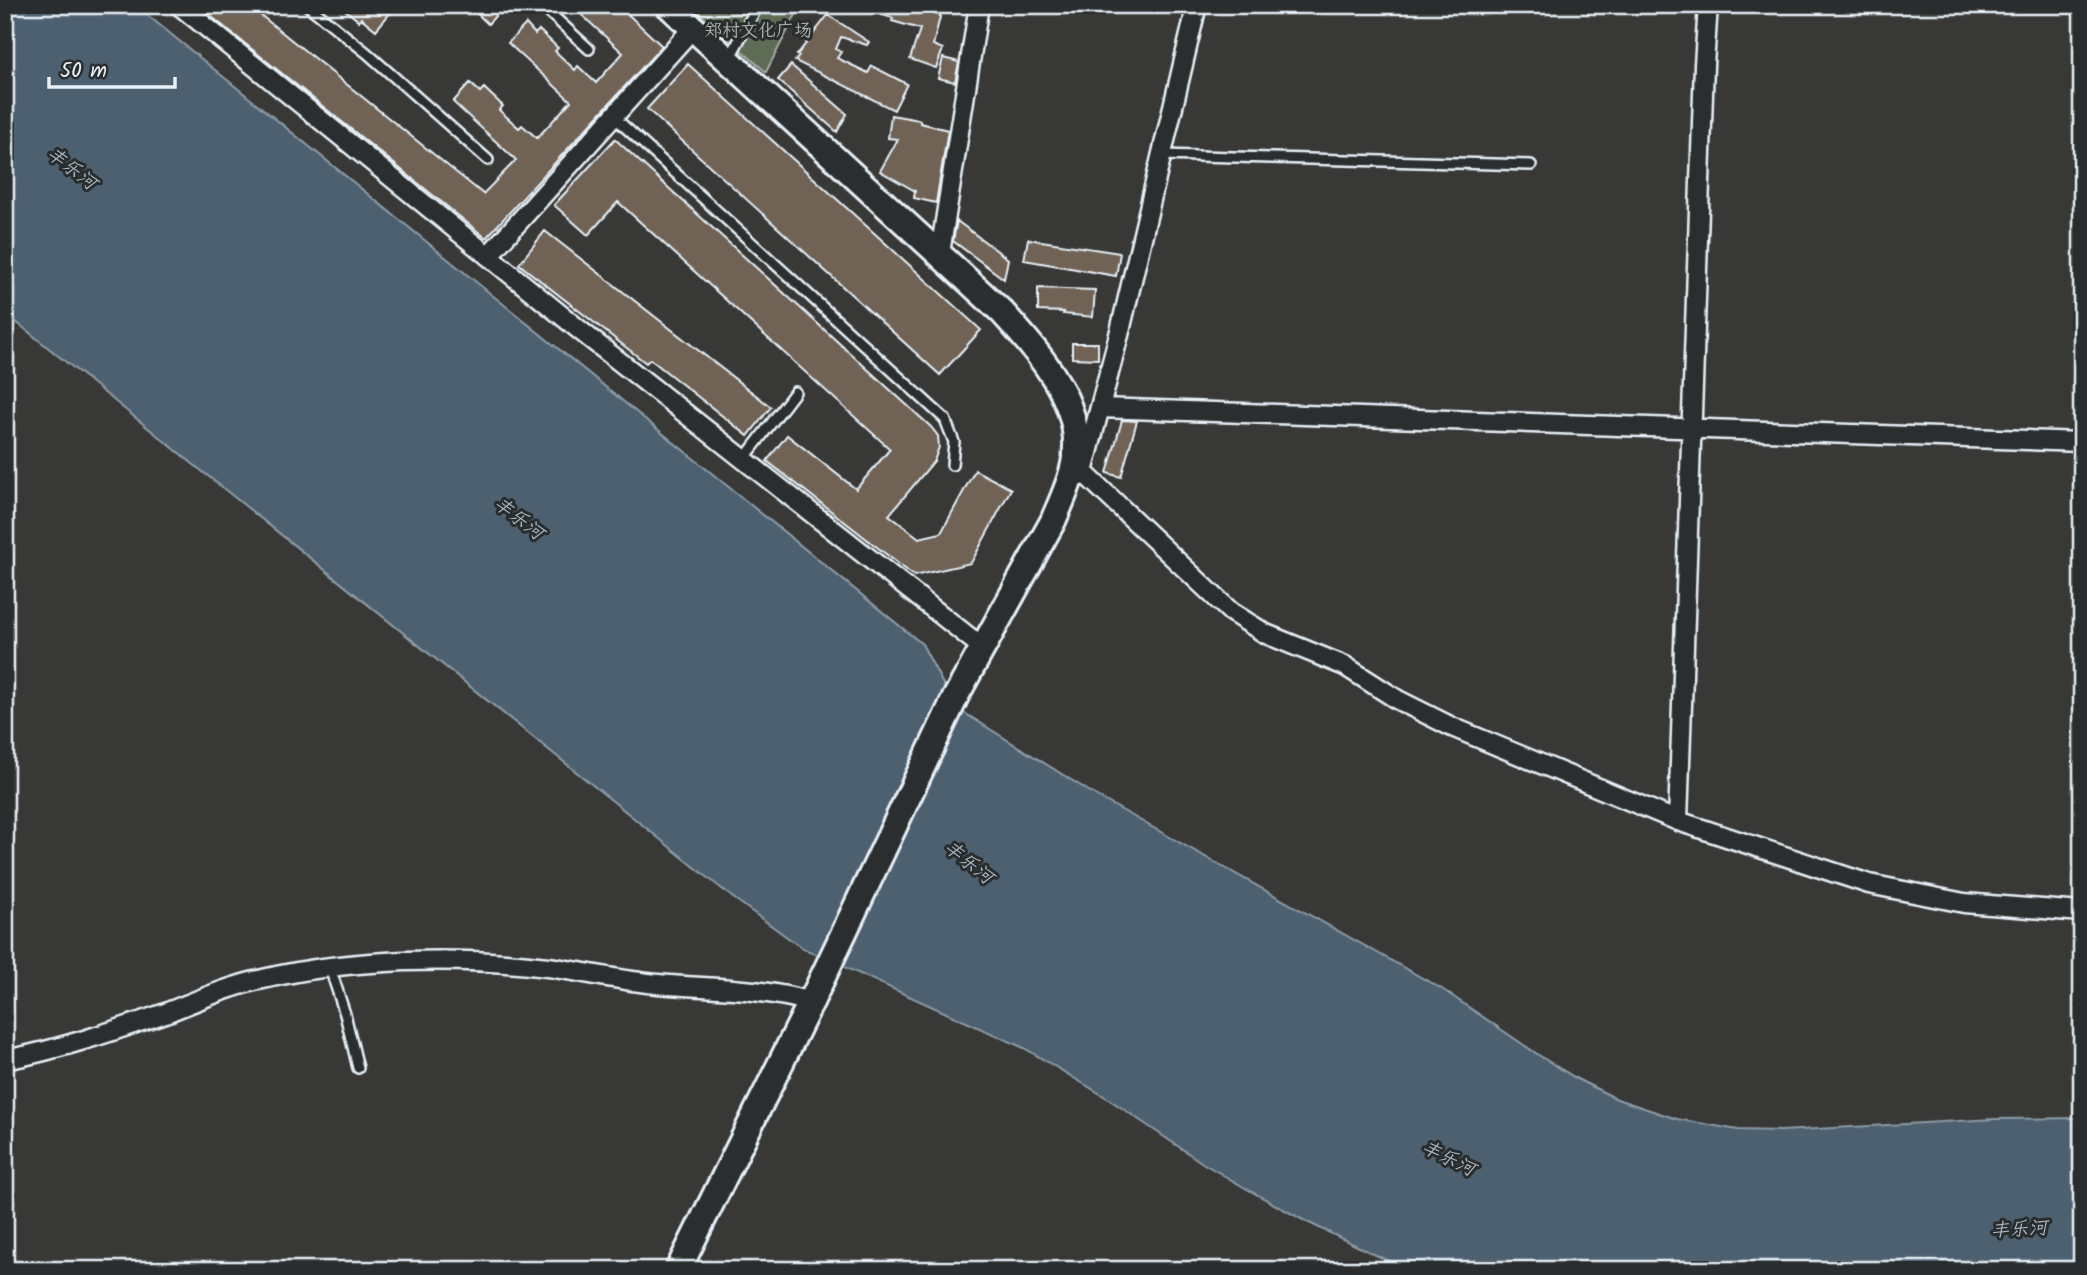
<svg xmlns="http://www.w3.org/2000/svg" width="2087" height="1275" font-family="Kalam,'LXGW WenKai TC',sans-serif">
<style>
.green{fill:#5f6c54;stroke:#a4aea6;stroke-width:2}
.water{fill:#4e6170;stroke:#8c9ba6;stroke-width:2}
.building{fill:#706457;stroke:#e8f1f8;stroke-width:2}
.lines{fill:none;stroke-linecap:round;stroke-linejoin:round}
.lane-casing{stroke:#e8f1f8;stroke-width:14}
.street-casing{stroke:#e8f1f8;stroke-width:23}
.secondary-casing{stroke:#e8f1f8;stroke-width:30}
.lane{stroke:#2a2d2e;stroke-width:9}
.street{stroke:#2a2d2e;stroke-width:18}
.secondary{stroke:#2a2d2e;stroke-width:24}
.labels{text-anchor:middle;dominant-baseline:central;stroke-width:6;stroke-linejoin:round;paint-order:stroke}
.park-label{font-size:18px;fill:#aab5ae;stroke:#2a2d2e}
.water-label{font-size:19px;font-style:italic;fill:#aab7c2;stroke:#2a2d2e}
</style>
<rect width="100%" height="100%" fill="#383836"/>
<filter id="ink" filterUnits="userSpaceOnUse"><feTurbulence type="fractalNoise" baseFrequency=".0143" numOctaves="2"/><feDisplacementMap in="SourceGraphic" scale="14" xChannelSelector="R" yChannelSelector="G"/><feConvolveMatrix kernelMatrix="1 2 1 2 8 2 1 2 1" color-interpolation-filters="sRGB"/></filter>
<g filter="url(#ink)">
<!-- green -->
<path class="green" d="M 690,5 L 801,5 L 766,72 Z"/>
<!-- water -->
<path class="water" d="M 5,5 L 135,5 L 922,644 L 955,707 L 1100,798 L 1442,989 L 1543,1058 L 1579,1080 L 1617,1099 L 1677,1119 L 1738,1130 L 1781,1131 L 1995,1119 L 2082,1118 L 2082,1270 L 1407,1270 L 1305,1221 L 1254,1193 L 1204,1164 L 1107,1098 L 1024,1048 L 802,948 L 732,897 L 5,313 Z"/>
<!-- building -->
<path class="building" d="M 197,5 L 248,5 L 483,194 L 516,160 L 453,102 L 470,83 L 480,92 L 484,88 L 503,106 L 499,110 L 519,128 L 522,125 L 537,138 L 571,101 L 508,43 L 526,24 L 535,34 L 539,30 L 558,48 L 555,51 L 575,70 L 578,66 L 596,83 L 623,53 L 571,5 L 618,5 L 662,46 L 486,238 Z
M 339,5 L 382,5 L 391,12 L 376,30 L 361,18 L 359,21 Z
M 468,5 L 505,5 L 488,24 Z
M 864,5 L 943,5 L 933,45 L 943,49 L 936,68 L 910,59 L 920,29 L 892,21 L 893,18 L 864,10 Z
M 828,15 L 869,42 L 867,45 L 841,37 L 836,49 L 841,52 L 837,58 L 868,73 L 872,66 L 907,84 L 894,110 L 795,61 L 799,56 L 797,55 Z
M 943,58 L 959,62 L 955,82 L 938,78 Z
M 688,64 L 981,330 L 940,375 L 647,109 Z
M 791,65 L 847,114 L 837,132 L 778,80 Z
M 891,115 L 920,120 L 920,123 L 948,130 L 936,203 L 914,198 L 915,191 L 880,171 L 898,139 L 888,138 Z
M 615,139 L 931,427 L 938,436 L 939,447 L 934,461 L 889,515 L 919,538 L 941,533 L 975,470 L 1011,489 L 971,563 L 914,576 L 767,461 L 787,435 L 856,489 L 890,449 L 618,202 L 588,235 L 554,205 Z
M 957,221 L 1008,259 L 1004,279 L 953,241 Z
M 545,231 L 771,407 L 748,436 L 650,359 L 646,363 L 519,264 Z
M 1028,239 L 1120,253 L 1116,276 L 1024,260 Z
M 1038,288 L 1095,290 L 1093,317 L 1063,314 L 1064,312 L 1038,311 Z
M 1072,343 L 1098,343 L 1098,359 L 1072,358 Z
M 1122,420 L 1137,421 L 1121,477 L 1107,473 Z"/>
<g class="lines">
<defs>
<path id="lane" d="M 307,5 L 367,53 L 488,160
M 541,5 L 589,49
M 729,59 L 758,5
M 614,117 L 945,419 L 954,442 L 952,465
M 1161,155 L 1531,165
M 744,459 L 795,392
M 330,968 L 345,1014 L 358,1068"/>
<path id="street" d="M 179,5 L 582,332 L 983,648
M 940,253 L 979,5
M 488,256 L 693,28
M 1100,408 L 2082,442
M 1083,472 L 1231,612 L 1266,634 L 1345,666 L 1398,700 L 1452,727 L 1678,821 L 1869,884 L 1964,903 L 2082,912
M 1080,476 L 1083,472 L 1121,327 L 1197,5
M 1678,821 L 1704,65 L 1708,5
M 5,1060 C 61,1049 114,1031 168,1012 C 199,1000 230,986 263,979 C 352,958 458,956 548,967 C 585,972 621,981 658,984 C 713,989 757,987 811,1002"/>
<path id="secondary" d="M 668,5 L 1002,312 C 1038,352 1087,406 1074,464 C 1070,484 1061,502 1053,521 L 956,696 L 811,1002 L 678,1270"/>
</defs>
<!-- lane casing -->
<use href="#lane" class="lane-casing"/>
<!-- street casing -->
<use href="#street" class="street-casing"/>
<!-- secondary casing -->
<use href="#secondary" class="secondary-casing"/>
<!-- lane -->
<use href="#lane" class="lane"/>
<!-- street -->
<use href="#street" class="street"/>
<!-- secondary -->
<use href="#secondary" class="secondary"/>
</g>
</g>
<g class="labels">
<!-- park labels -->
<g class="park-label">
<text x="758" y="31">郑村文化广场</text>
</g>
<!-- water labels -->
<g class="water-label">
<text transform="translate(71 169) rotate(38)">丰乐河</text>
<text transform="translate(518 519) rotate(38)">丰乐河</text>
<text transform="translate(968 863) rotate(39)">丰乐河</text>
<text transform="translate(1448 1159) rotate(26)">丰乐河</text>
<text transform="translate(2019 1230) rotate(-3)">丰乐河</text>
</g>
</g>
<!-- margin -->
<rect width="2087" height="1275" fill="none" stroke="#2a2d2e" stroke-width="28"/>
<rect x="14" y="14" width="2059" height="1247" fill="none" stroke="#e8f1f8" stroke-width="2.5" filter="url(#ink)"/>
<!-- scale -->
<path d="M49 77v10h126v-10" fill="none" stroke="#e8f1f8" stroke-width="3.5"/>
<text x="60" y="77" font-size="21" fill="#e8f1f8" stroke="#2a2d2e" stroke-width="5" paint-order="stroke">50 m</text>
</svg>
